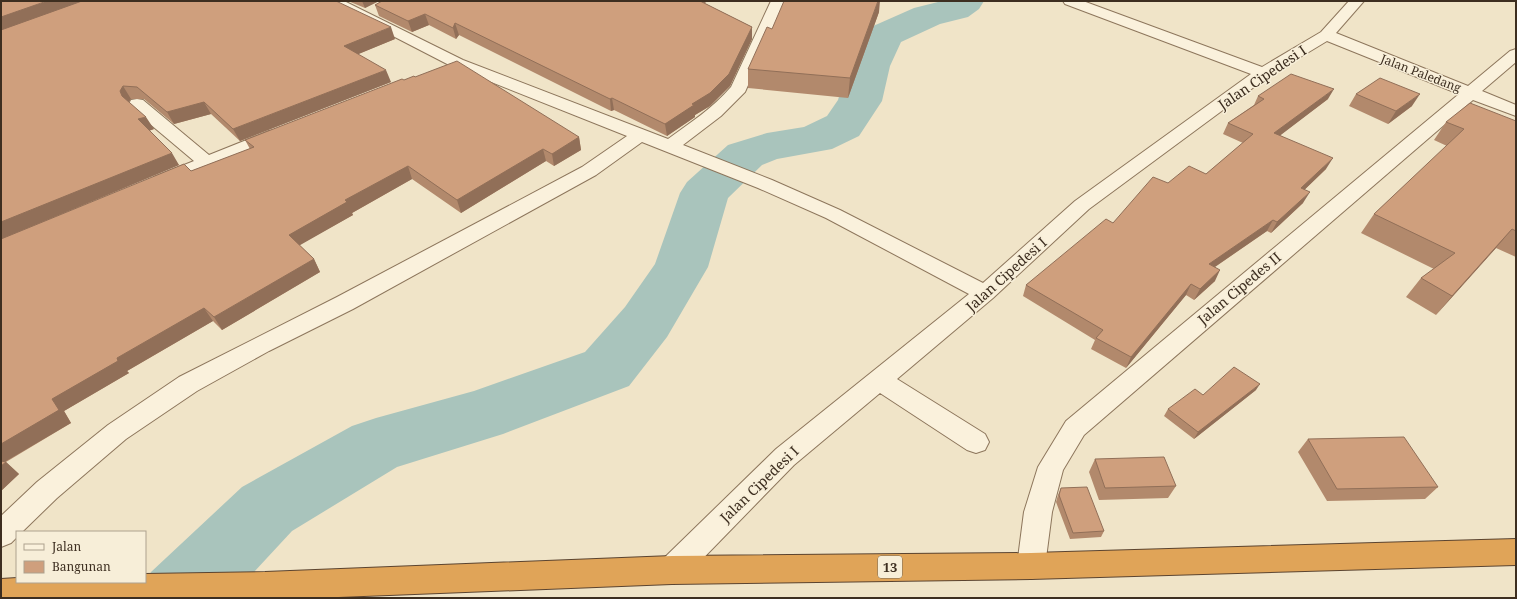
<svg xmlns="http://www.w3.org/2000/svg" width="1517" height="599" font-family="'Noto Serif',serif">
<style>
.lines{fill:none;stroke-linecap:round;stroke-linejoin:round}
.river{fill:#a9c4bc;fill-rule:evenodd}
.minor-casing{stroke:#8d765c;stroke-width:2}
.highway-casing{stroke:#5b4430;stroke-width:2}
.minor{fill:#faf1dc;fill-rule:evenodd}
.highway{fill:#e0a458;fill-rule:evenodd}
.wall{fill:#b2896c}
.shaded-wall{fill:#916f58}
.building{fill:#cf9f7d;stroke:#916f58}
.labels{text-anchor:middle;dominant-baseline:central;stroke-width:3;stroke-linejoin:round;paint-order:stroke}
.far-street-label{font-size:12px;fill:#3d2e20;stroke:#f7eed8}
.shield{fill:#f7eed8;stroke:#756857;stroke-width:1}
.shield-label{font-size:13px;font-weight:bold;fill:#3d2e20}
.street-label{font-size:14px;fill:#3d2e20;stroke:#f7eed8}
</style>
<rect width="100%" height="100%" fill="#f0e4c8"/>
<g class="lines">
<!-- river -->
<path class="river" d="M 942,1 L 984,1 L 979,9 L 968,17 L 940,24 L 901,42 L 890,66 L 882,101 L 859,136 L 832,149 L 777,159 L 762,165 L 728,198 L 708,267 L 667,337 L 629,386 L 503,434 L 397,467 L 292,531 L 230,598 L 139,598 L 151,572 L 242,487 L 352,426 L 376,418 L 474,391 L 585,352 L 625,307 L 655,264 L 680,193 L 687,182 L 728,145 L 767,133 L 804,127 L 827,116 L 838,100 L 848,66 L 871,27 L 914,8 Z"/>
<defs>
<path id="minor" d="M 325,1 L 344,1 L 463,60 L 668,139 C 690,123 713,108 731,87 L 771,1 L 785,1 L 745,92 L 721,116 L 683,145 L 772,180 L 840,210 L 983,283 L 1075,201 L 1251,74 L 1065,4 L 1063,1 L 1083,1 L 1262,67 L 1321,32 L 1349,1 L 1364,1 L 1336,33 L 1468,86 L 1510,51 L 1516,49 L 1516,62 L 1482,91 L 1516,105 L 1516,116 L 1473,100 L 1084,435 L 1063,470 L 1052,512 L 1045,566 L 1041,576 L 1031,579 L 1021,576 L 1017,566 L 1024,512 L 1038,467 L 1066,421 L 1459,94 L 1327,41 L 1269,76 L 1089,209 L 993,298 L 897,379 L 985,434 L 989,442 L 985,450 L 976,453 L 967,450 L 880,393 L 794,465 L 682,580 L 672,584 L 662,580 L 657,570 L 662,560 L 776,449 L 969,294 L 826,218 L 758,188 L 642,142 L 596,175 L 353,309 L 269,351 L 197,391 L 126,439 L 57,498 L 22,532 L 17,532 L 17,537 L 11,543 L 1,547 L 1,516 L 37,482 L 108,425 L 179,377 L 337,297 L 582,167 L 627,136 L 451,66 L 360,19 L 327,4 Z
M 137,99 L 143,100 L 209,155 L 269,131 L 275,130 L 281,131 L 284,135 L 281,139 L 161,187 L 154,185 L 152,181 L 154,177 L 194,161 L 131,108 L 129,104 L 131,100 Z"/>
<path id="highway" d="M 1516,539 L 1516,565 L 1031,579 L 672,584 L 313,598 L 1,598 L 1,579 L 17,578 L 17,582 L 145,582 L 145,574 L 265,572 L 672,556 L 1031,553 Z"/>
</defs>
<!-- minor casing -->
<use href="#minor" class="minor-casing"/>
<!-- highway casing -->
<use href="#highway" class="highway-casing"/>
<!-- minor -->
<use href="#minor" class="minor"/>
<!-- highway -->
<use href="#highway" class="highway"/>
</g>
<!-- wall -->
<path class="wall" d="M 1,1 L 395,39 L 358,54 L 391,82 L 240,141 L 211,114 L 174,124 L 144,99 L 131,99 L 129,102 L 154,129 L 149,131 L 179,165 L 41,223 L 191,171 L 250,149 L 245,140 L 404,80 L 415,77 L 579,137 L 581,150 L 554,166 L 546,161 L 461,213 L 412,179 L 352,213 L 353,215 L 299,245 L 314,259 L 320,272 L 222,330 L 213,321 L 127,371 L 129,373 L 64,411 L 71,423 L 6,462 L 19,474 L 1,491 Z
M 348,1 L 379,1 L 365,8 Z
M 382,1 L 708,1 L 704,3 L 752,27 L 752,39 L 730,86 L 710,106 L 695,115 L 695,117 L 667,136 L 614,110 L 611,111 L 459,35 L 456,39 L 429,25 L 412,32 L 379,16 L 375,5 Z
M 879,12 L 848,98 L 748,88 L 748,69 L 772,29 Z
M 1356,94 L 1412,106 L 1388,124 L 1349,106 Z
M 1258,96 L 1328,99 L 1280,135 L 1326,169 L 1305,189 L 1303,203 L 1271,233 L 1267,231 L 1215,267 L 1215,281 L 1194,300 L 1186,295 L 1126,368 L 1091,349 L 1095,340 L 1023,296 L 1026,285 L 1168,183 L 1206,174 L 1243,143 L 1223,134 L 1228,123 L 1254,105 Z
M 1516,121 L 1516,257 L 1496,248 L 1436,315 L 1406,297 L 1421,278 L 1434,269 L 1361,233 L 1374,214 L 1447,146 L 1434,140 L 1446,122 Z
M 1256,390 L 1194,439 L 1164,416 L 1168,409 Z
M 1308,439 L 1438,487 L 1425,499 L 1327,501 L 1298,452 Z
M 1095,459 L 1176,486 L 1168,498 L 1099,500 L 1089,472 Z
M 1061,488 L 1104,531 L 1101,537 L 1070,539 L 1056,502 L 1058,495 Z"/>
<!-- shaded-wall -->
<path class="shaded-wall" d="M 47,1 L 85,1 L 1,32 L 1,17 Z
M 362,1 L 379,1 L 365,8 Z
M 693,1 L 708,1 L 694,9 Z
M 878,1 L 880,1 L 879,12 L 848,98 L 850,78 Z
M 425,14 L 429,25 L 412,32 L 408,21 Z
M 455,23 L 459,35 L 456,39 L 453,28 Z
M 391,27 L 395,39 L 349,58 L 344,46 Z
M 752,27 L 752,39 L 730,86 L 710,106 L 695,115 L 695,117 L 667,136 L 665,124 L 692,104 Z
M 386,70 L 391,82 L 240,141 L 233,129 Z
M 123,86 L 131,99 L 128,103 L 122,96 L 120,91 Z
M 1334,89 L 1328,99 L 1269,144 L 1274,133 Z
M 1420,94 L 1412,106 L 1388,124 L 1396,111 Z
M 612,98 L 614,110 L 611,111 L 610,99 Z
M 204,102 L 211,114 L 174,124 L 167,112 Z
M 146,117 L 154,129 L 145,132 L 138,119 Z
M 579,137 L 581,150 L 554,166 L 552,154 Z
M 543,149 L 546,161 L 461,213 L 457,200 Z
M 172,153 L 179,165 L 1,239 L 1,222 Z
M 1333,158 L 1326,169 L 1295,199 L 1301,188 Z
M 408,166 L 412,179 L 352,213 L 353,215 L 295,248 L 289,235 L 345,200 Z
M 1310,192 L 1303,203 L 1271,233 L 1277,222 Z
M 1273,220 L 1267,231 L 1203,275 L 1209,264 Z
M 1512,229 L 1496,248 L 1436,315 L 1452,296 Z
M 314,259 L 320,272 L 222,330 L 214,317 Z
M 1220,270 L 1215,281 L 1194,300 L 1200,289 Z
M 1191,284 L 1186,295 L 1126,368 L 1131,357 Z
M 204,308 L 213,321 L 127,371 L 129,373 L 64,411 L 71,423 L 1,464 L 1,444 L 52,399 L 117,358 Z
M 1260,384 L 1256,390 L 1194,439 L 1198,432 Z
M 6,462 L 19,474 L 1,491 L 1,466 Z"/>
<!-- building -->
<path class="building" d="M 1,1 L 47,1 L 1,17 Z
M 82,1 L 336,1 L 391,27 L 344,46 L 386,70 L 233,129 L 204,102 L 167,112 L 137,87 L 123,86 L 120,91 L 122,96 L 146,117 L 138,119 L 172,153 L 1,222 L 1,30 Z
M 382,1 L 700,1 L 752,27 L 729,74 L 710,93 L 692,104 L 694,105 L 665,124 L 612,98 L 610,99 L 455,23 L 453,28 L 425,14 L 408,21 L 375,5 Z
M 784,1 L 878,1 L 850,78 L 748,69 L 767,27 L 772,29 Z
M 457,61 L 579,137 L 552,154 L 543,149 L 457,200 L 408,166 L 345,200 L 347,202 L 289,235 L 314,259 L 214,317 L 204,308 L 117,358 L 118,361 L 52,399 L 59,410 L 1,444 L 1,239 L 184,164 L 191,171 L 254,147 L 245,140 L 402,79 L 404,80 L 414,76 L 415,77 Z
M 1291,74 L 1334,89 L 1274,133 L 1333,158 L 1301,188 L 1310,192 L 1277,222 L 1273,220 L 1209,264 L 1220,270 L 1200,289 L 1191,284 L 1131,357 L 1096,338 L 1103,330 L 1026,285 L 1106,219 L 1113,223 L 1153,177 L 1168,183 L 1189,166 L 1206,174 L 1253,134 L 1228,123 L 1264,99 L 1258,96 Z
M 1380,78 L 1420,94 L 1396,111 L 1356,94 Z
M 1470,103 L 1516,121 L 1516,231 L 1512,229 L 1452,296 L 1421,278 L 1455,253 L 1374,214 L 1464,129 L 1446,122 Z
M 1234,367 L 1260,384 L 1198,432 L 1168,409 L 1195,389 L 1203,395 Z
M 1404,437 L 1438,487 L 1337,489 L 1308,439 Z
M 1164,457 L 1176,486 L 1105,488 L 1095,459 Z
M 1,461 L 6,462 L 1,466 Z
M 1087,487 L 1104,531 L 1073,533 L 1059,495 L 1061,488 Z"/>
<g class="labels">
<!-- far-street labels -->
<g class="far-street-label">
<text transform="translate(1421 73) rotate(21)">Jalan Paledang</text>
</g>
<!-- shield labels -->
<rect class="shield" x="878" y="556" width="24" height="22" rx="3"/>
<g class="shield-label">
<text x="890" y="567">13</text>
</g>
<!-- street labels -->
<g class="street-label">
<text transform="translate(1262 77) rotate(-34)">Jalan Cipedesi I</text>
<text transform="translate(1006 274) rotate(-42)">Jalan Cipedesi I</text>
<text transform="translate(1239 288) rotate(-40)">Jalan Cipedes II</text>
<text transform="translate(759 484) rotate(-44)">Jalan Cipedesi I</text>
</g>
</g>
<!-- border -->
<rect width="1517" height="599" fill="none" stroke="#3d2e20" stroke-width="4"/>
<!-- legend -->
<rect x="16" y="531" width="130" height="52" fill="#f7eed8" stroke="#ada18e"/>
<rect x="24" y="544" width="20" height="6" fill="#faf1dc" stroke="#ada18e"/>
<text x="52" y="551" font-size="12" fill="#3d2e20">Jalan</text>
<rect x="24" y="561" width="20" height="12" fill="#cf9f7d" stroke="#ada18e"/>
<text x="52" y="571" font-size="12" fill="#3d2e20">Bangunan</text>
</svg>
